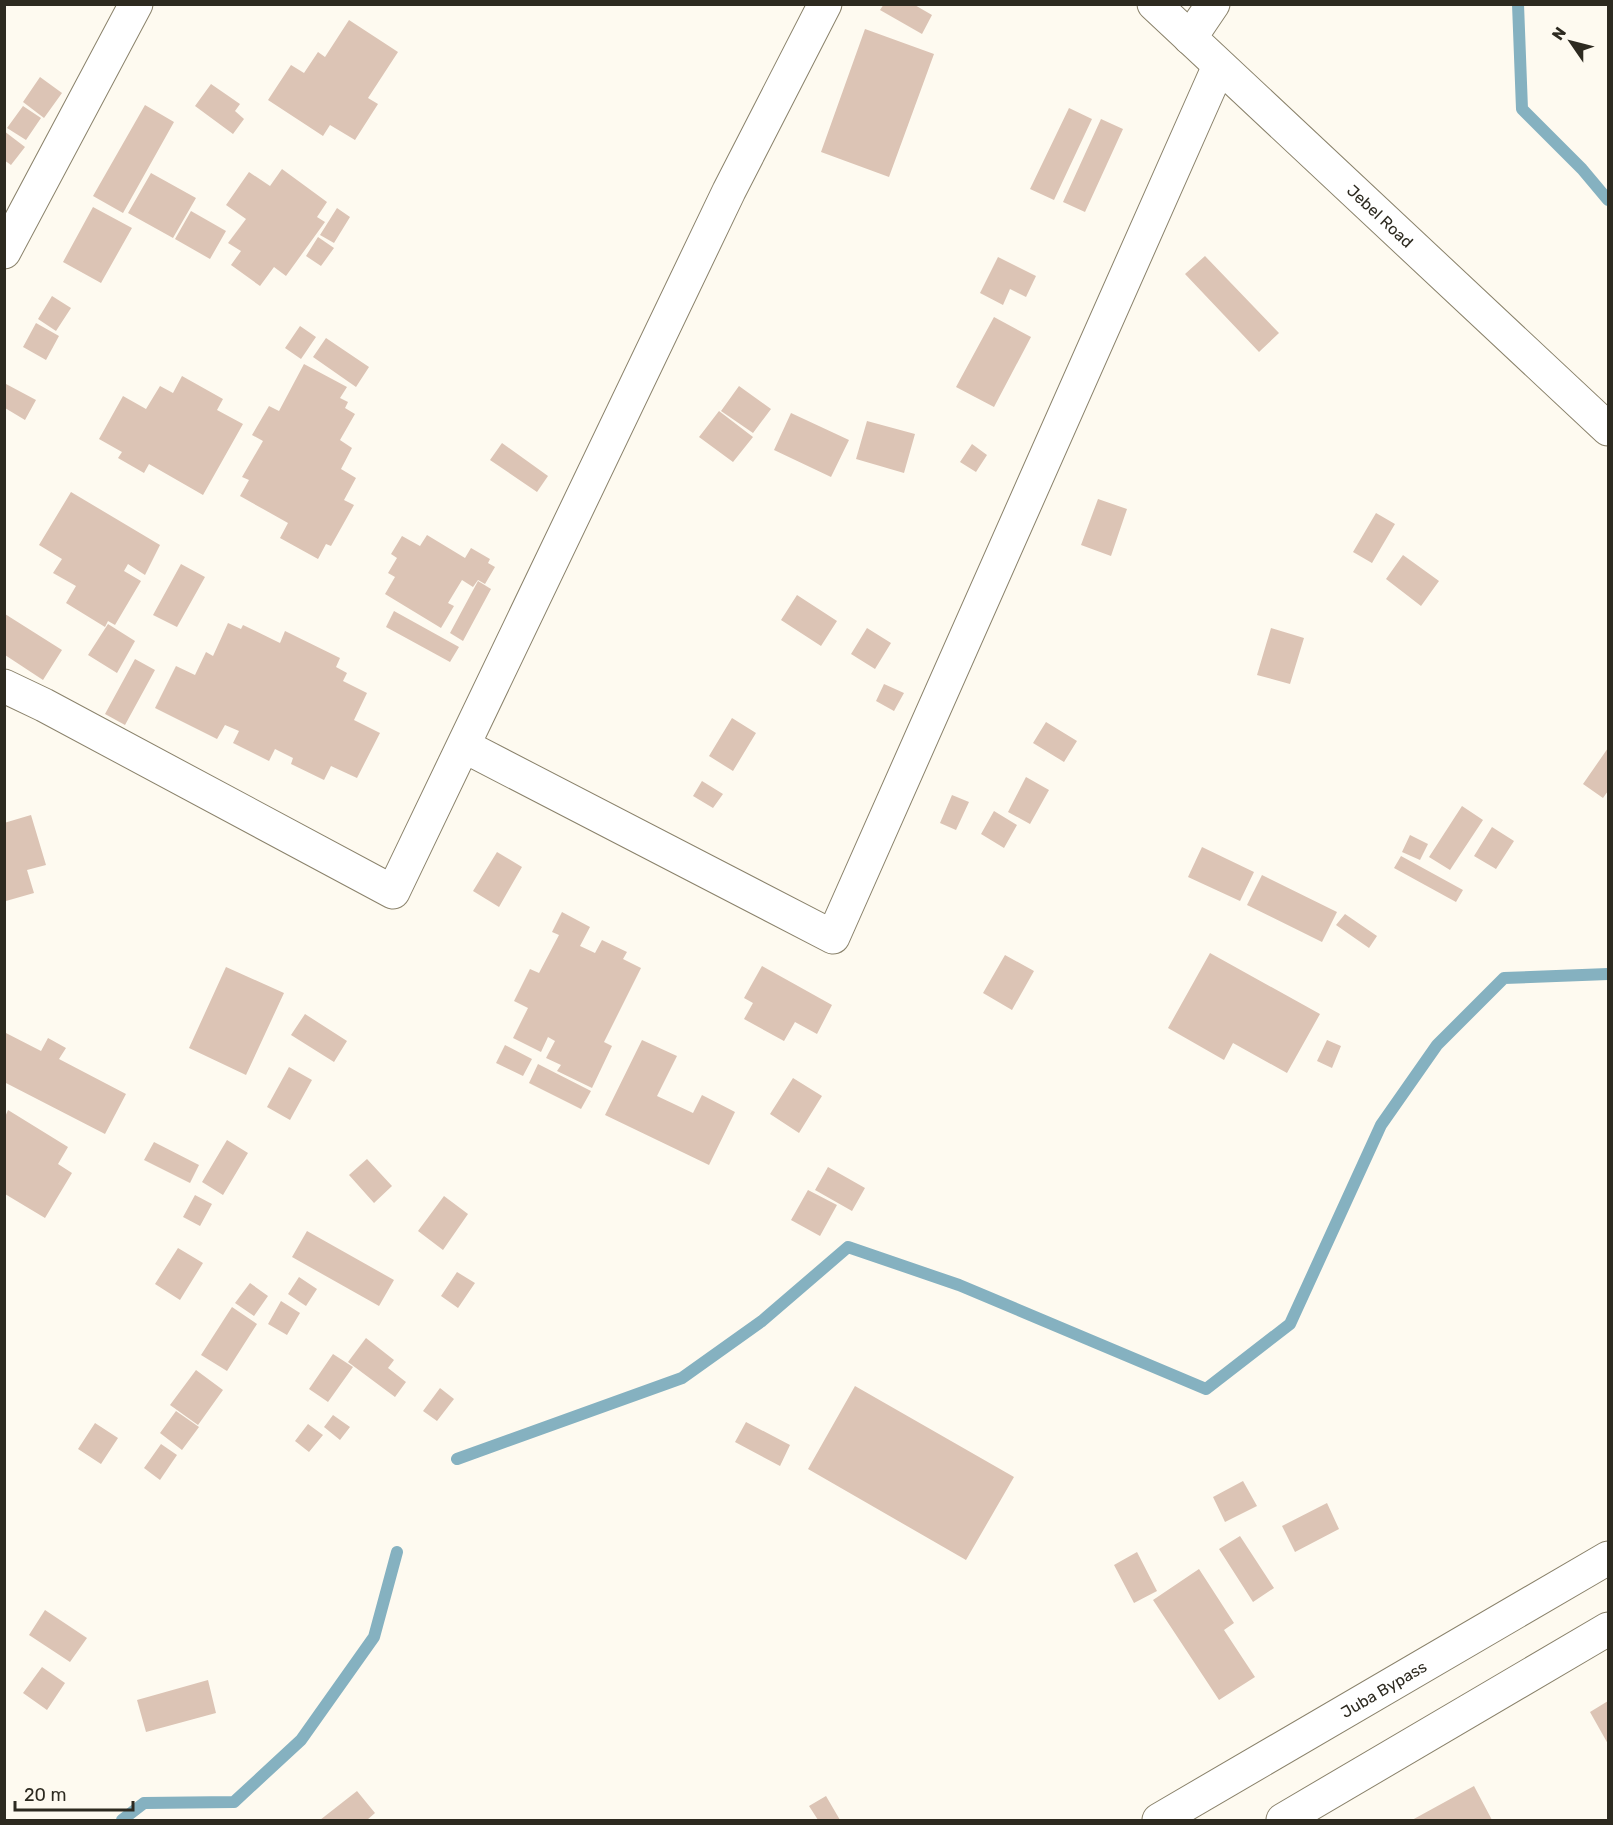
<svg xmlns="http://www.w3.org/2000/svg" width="1613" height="1825" font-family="Rubik,sans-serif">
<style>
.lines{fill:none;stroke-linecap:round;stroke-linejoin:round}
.stream{stroke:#85b1c0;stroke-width:12}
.building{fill:#dcc4b5}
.minor-casing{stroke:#8a826b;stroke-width:35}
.secondary-casing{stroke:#8a826b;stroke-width:35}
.primary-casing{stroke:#8a826b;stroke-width:35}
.minor{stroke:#fff;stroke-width:33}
.secondary{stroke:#fff;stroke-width:33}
.primary{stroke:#fff;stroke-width:33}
.labels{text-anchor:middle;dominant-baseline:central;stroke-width:6;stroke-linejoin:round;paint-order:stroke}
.street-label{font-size:16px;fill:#2d2a20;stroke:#fefaf0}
</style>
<rect width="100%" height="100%" fill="#fefaf0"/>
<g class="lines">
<!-- stream -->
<path class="stream" d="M 1518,4 L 1522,109 L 1582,169 L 1608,200
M 457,1459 L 682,1378 L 762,1321 L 848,1247 L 959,1285 L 1206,1389 L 1290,1324 L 1381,1125 L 1437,1045 L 1504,978 L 1608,974
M 122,1820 L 144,1803 L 234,1802 L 301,1740 L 374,1637 L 397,1552"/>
</g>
<!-- building -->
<path class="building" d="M 884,4 L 913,4 L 932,15 L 922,34 L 880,10 Z
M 349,20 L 398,52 L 368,98 L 378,104 L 355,140 L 330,125 L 323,136 L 268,100 L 291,65 L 304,73 L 318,52 L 325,57 Z
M 865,29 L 934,54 L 889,177 L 821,152 Z
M 40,77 L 62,93 L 44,118 L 23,102 Z
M 211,84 L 240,104 L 235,111 L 244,119 L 233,134 L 195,106 Z
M 145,105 L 174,122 L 123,213 L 93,196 Z
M 23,106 L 41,118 L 26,140 L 7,128 Z
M 1069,108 L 1092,119 L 1054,200 L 1030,189 Z
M 1101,119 L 1123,129 L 1085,212 L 1063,202 Z
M 4,131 L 25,147 L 11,165 L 4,160 Z
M 282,169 L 327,202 L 317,217 L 325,222 L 286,276 L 274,267 L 260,286 L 231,265 L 241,251 L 228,243 L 246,219 L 226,205 L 249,172 L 270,186 Z
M 151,173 L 196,198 L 173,238 L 128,213 Z
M 93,207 L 132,228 L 101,283 L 63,262 Z
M 337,208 L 350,217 L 334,243 L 320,235 Z
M 191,211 L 226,231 L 210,259 L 175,239 Z
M 318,237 L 334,248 L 321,266 L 306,256 Z
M 1205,256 L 1279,333 L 1259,352 L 1185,274 Z
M 998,257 L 1036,276 L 1026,297 L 1010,289 L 1003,305 L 980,293 Z
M 52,296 L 71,308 L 56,331 L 38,319 Z
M 994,317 L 1031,337 L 994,407 L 956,387 Z
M 36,323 L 59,336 L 46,360 L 23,347 Z
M 300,326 L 316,337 L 301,359 L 285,348 Z
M 326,338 L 369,367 L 356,387 L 313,357 Z
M 304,364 L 347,387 L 340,398 L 348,402 L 345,408 L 355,414 L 340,440 L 352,448 L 341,469 L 356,478 L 344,500 L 354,505 L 331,546 L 326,544 L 318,559 L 280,538 L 288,523 L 240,496 L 249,480 L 242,477 L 263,441 L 252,435 L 269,406 L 279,411 Z
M 182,376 L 223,399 L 217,410 L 243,424 L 203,495 L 149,464 L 144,473 L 118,458 L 122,452 L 99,439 L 123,396 L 146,409 L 160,386 L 173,393 Z
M 6,384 L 36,400 L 25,420 L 5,408 L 5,387 Z
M 739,386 L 771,409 L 753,433 L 721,411 Z
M 719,411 L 753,437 L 733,462 L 699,437 Z
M 791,413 L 849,440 L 831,477 L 774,450 Z
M 867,421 L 915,434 L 904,473 L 856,459 Z
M 502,443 L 548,476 L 537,492 L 490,460 Z
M 972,444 L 987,455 L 976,472 L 960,462 Z
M 71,492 L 160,545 L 145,575 L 128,564 L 124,571 L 141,581 L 115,625 L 108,621 L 105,627 L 66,603 L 76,586 L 53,573 L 62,559 L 39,545 Z
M 1098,499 L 1127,509 L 1111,556 L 1081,545 Z
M 1376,513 L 1395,524 L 1372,563 L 1353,552 Z
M 427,535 L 465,558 L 471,548 L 490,559 L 488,563 L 495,567 L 485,584 L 478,580 L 473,587 L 462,580 L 448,603 L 454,606 L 441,628 L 385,594 L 395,577 L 388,573 L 397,558 L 391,554 L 402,536 L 420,546 Z
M 1403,555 L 1439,581 L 1421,606 L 1386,579 Z
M 181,564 L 205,577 L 177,627 L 153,615 Z
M 478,581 L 491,589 L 463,641 L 450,633 Z
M 797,595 L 837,621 L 821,646 L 781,620 Z
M 394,611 L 459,647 L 450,662 L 386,627 Z
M 5,614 L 62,650 L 43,680 L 5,655 Z
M 228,623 L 241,629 L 243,625 L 280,643 L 285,631 L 340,658 L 336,667 L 347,673 L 343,681 L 367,693 L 354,720 L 380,733 L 357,778 L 331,766 L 324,780 L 291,764 L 293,758 L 275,749 L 269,761 L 233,743 L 239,731 L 225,725 L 217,739 L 155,708 L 176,666 L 195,675 L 206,652 L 213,656 Z
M 108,624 L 135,641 L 117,673 L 88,655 Z
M 867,628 L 891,643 L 875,669 L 851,654 Z
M 1271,628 L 1304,638 L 1290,684 L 1257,675 Z
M 135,659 L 155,670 L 125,725 L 105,714 Z
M 884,684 L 904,693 L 894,711 L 876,701 Z
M 732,718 L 756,733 L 733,771 L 709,756 Z
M 1046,722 L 1077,741 L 1064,762 L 1033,743 Z
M 1608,748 L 1608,791 L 1603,798 L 1583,784 Z
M 1026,777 L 1049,790 L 1030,824 L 1008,812 Z
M 702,781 L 723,794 L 713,808 L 693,796 Z
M 952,795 L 969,802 L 956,830 L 940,823 Z
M 1462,806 L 1483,820 L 1450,870 L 1429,857 Z
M 994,811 L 1017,825 L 1004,848 L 981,834 Z
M 31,815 L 46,865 L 27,870 L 34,893 L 6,901 L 4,895 L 4,823 Z
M 1492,827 L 1514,841 L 1496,869 L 1474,856 Z
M 1410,835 L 1428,844 L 1420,860 L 1402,852 Z
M 1202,847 L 1254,872 L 1240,901 L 1188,877 Z
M 497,852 L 522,867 L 499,907 L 473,891 Z
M 1401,856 L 1463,890 L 1456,902 L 1394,868 Z
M 1262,875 L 1337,912 L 1322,942 L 1247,905 Z
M 562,912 L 590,927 L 580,946 L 595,953 L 602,940 L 627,952 L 623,959 L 641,968 L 604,1042 L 612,1046 L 592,1088 L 557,1071 L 561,1065 L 546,1058 L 555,1041 L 548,1037 L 541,1052 L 513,1038 L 528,1008 L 514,1001 L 530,969 L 539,973 L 559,935 L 552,932 Z
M 1345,914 L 1377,936 L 1369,948 L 1336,925 Z
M 1210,953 L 1320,1014 L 1287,1073 L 1233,1043 L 1224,1060 L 1168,1028 Z
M 1005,955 L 1034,971 L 1012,1010 L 983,993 Z
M 762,966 L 832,1005 L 817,1034 L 795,1022 L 784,1041 L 744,1019 L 753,1003 L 744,998 Z
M 226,967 L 284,993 L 246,1075 L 189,1048 Z
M 305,1014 L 347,1041 L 334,1062 L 291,1035 Z
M 4,1032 L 41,1051 L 48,1038 L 66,1048 L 59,1059 L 126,1094 L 105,1134 L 4,1082 Z
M 642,1040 L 677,1056 L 657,1096 L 693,1113 L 702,1095 L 735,1112 L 709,1165 L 605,1115 Z
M 1327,1040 L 1341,1046 L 1332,1068 L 1317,1061 Z
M 505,1045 L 532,1059 L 523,1076 L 496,1063 Z
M 538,1064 L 591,1091 L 581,1109 L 529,1083 Z
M 289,1067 L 312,1080 L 290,1120 L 267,1107 Z
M 793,1078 L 822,1096 L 799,1133 L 770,1114 Z
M 8,1110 L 68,1147 L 58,1164 L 72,1173 L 45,1218 L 5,1194 L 5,1117 Z
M 227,1140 L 248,1153 L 223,1195 L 202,1182 Z
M 154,1142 L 199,1165 L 190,1183 L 144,1160 Z
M 367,1159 L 392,1186 L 374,1203 L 349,1175 Z
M 828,1167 L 865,1188 L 852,1211 L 815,1190 Z
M 808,1190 L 837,1205 L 820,1236 L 791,1220 Z
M 195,1195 L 212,1204 L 200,1226 L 183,1217 Z
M 444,1196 L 468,1214 L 443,1250 L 418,1231 Z
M 307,1231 L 394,1280 L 379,1306 L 292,1257 Z
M 178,1248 L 203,1263 L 180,1300 L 155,1284 Z
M 457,1272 L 475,1283 L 458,1308 L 441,1296 Z
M 299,1277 L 317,1289 L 306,1306 L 288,1294 Z
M 250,1283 L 268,1296 L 254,1316 L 235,1303 Z
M 281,1301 L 300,1313 L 287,1335 L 268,1324 Z
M 232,1307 L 257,1324 L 227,1371 L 201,1355 Z
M 366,1338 L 394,1360 L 388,1368 L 406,1382 L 395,1397 L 348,1362 Z
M 333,1354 L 353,1367 L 328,1402 L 309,1389 Z
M 196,1370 L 223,1390 L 198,1425 L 170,1405 Z
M 855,1386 L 1014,1477 L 966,1560 L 808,1469 Z
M 440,1388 L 454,1399 L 437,1421 L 423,1411 Z
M 176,1411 L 199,1427 L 182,1450 L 160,1433 Z
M 333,1415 L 350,1427 L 340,1440 L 324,1427 Z
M 746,1422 L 790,1445 L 780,1466 L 735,1442 Z
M 95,1423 L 118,1438 L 101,1464 L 78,1449 Z
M 308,1424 L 323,1435 L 309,1452 L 295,1441 Z
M 161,1444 L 177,1455 L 160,1480 L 144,1468 Z
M 1243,1481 L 1257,1506 L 1225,1522 L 1213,1497 Z
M 1327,1503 L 1339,1529 L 1295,1552 L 1282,1526 Z
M 1240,1536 L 1274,1588 L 1253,1602 L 1219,1549 Z
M 1137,1552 L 1157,1591 L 1134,1603 L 1114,1565 Z
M 1199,1569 L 1234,1623 L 1224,1630 L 1255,1677 L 1219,1700 L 1153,1600 Z
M 45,1610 L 87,1638 L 70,1662 L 29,1635 Z
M 42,1667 L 65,1683 L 47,1710 L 23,1693 Z
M 208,1680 L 216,1713 L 146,1732 L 137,1700 Z
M 1608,1701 L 1608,1744 L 1590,1712 Z
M 1474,1786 L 1492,1820 L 1412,1820 Z
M 357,1791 L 375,1813 L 367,1820 L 320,1820 Z
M 826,1796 L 840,1820 L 818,1820 L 809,1806 Z"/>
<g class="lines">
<defs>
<path id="minor" d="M 1190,38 L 1213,4
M 4,252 L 136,4
M 4,686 L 44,705 L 393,892 L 729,191 L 825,4
M 464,746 L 833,937 L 1219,66"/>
<g id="secondary">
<path id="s1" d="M 1154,4 L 1608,429"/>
</g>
<g id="primary">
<path id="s2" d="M 1159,1820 L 1608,1558"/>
<path d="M 1283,1820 L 1608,1629"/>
</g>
</defs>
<!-- minor casing -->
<use href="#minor" class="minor-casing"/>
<!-- secondary casing -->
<use href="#secondary" class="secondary-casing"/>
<!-- primary casing -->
<use href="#primary" class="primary-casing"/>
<!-- minor -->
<use href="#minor" class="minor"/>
<!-- secondary -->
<use href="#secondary" class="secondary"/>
<!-- primary -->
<use href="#primary" class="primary"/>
</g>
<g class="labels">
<!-- street labels -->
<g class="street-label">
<text stroke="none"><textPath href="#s1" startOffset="310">Jebel Road</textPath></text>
<text stroke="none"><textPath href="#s2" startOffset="260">Juba Bypass</textPath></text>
</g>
</g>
<!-- border -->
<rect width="1613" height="1825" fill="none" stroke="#2d2a20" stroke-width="12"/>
<!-- north arrow -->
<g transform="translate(1571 42) rotate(305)" stroke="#fefaf0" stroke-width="4.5" paint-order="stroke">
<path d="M0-4.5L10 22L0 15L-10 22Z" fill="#2d2a20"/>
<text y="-9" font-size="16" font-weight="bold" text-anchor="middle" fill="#2d2a20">N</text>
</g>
<!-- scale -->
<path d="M15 1801v9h118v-9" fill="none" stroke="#2d2a20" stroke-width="3"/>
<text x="24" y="1801" font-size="18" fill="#2d2a20" stroke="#fefaf0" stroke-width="4.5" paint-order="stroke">20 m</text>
</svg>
